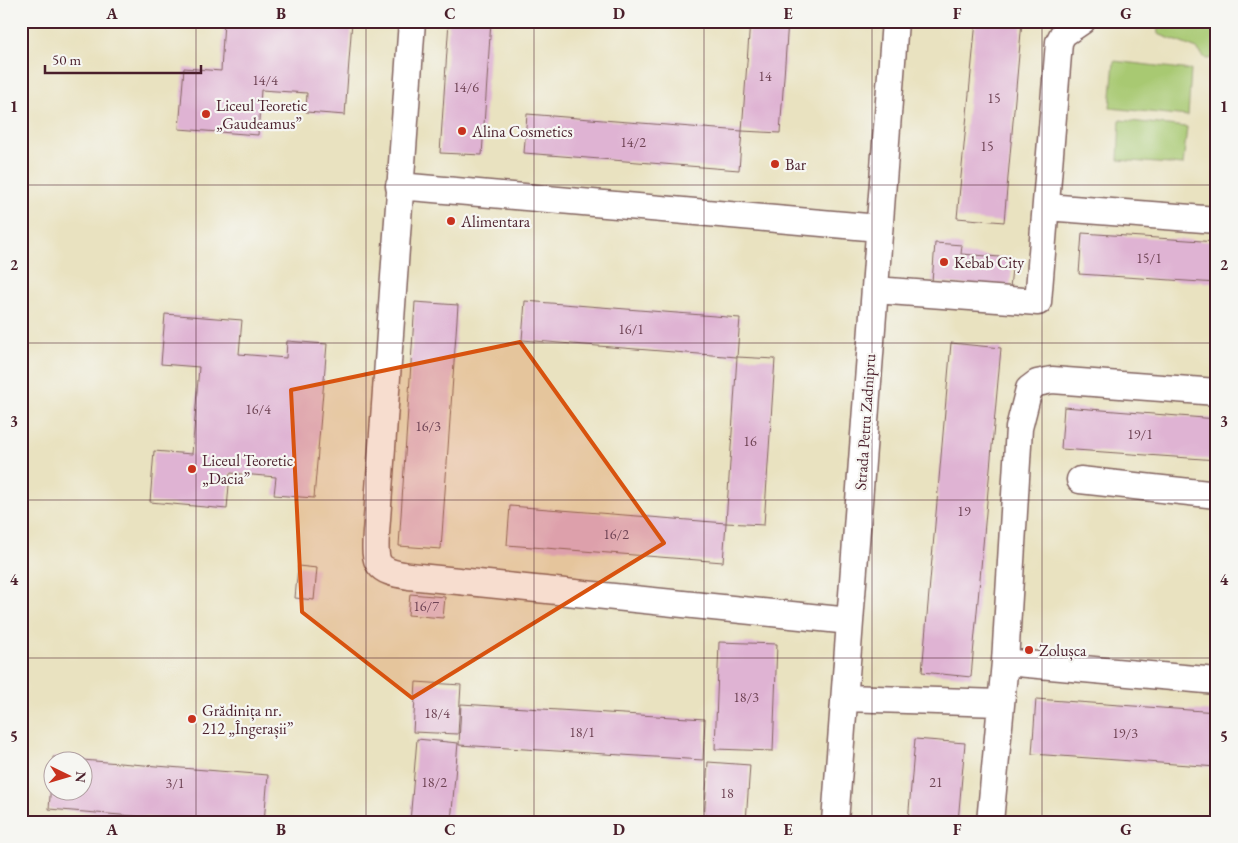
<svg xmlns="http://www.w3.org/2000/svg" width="1238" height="843" font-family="'EB Garamond',serif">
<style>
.green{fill:#a8c972;stroke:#79744e}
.building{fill:#dfb3d3}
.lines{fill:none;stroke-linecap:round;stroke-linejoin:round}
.minor-casing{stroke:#82635f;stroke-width:29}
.minor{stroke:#fff;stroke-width:26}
.marked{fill:#d8530f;fill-opacity:0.2;stroke:#d8530f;stroke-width:4;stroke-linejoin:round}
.grid{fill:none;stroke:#4a1f2b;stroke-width:1;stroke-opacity:0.55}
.poi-dot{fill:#c8321e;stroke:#f6f6f2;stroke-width:2}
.labels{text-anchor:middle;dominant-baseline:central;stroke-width:4.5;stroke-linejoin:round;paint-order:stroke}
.number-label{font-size:14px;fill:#6f4455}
.poi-label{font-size:16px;fill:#4a1f2b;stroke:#f6f6f2;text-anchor:start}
.street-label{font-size:16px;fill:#4a1f2b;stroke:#f6f6f2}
.neatline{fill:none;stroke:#4a1f2b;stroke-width:2}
.grid-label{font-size:16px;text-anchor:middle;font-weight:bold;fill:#4a1f2b}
</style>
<rect width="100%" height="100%" fill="#f6f6f2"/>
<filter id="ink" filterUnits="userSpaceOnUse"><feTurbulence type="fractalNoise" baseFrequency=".02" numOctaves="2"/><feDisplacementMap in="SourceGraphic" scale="10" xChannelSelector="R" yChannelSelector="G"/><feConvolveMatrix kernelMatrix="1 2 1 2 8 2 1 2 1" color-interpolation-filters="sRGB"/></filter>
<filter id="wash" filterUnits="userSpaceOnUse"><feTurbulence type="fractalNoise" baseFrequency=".0096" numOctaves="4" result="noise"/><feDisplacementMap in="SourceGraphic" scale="20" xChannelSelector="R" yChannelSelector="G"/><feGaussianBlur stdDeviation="1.12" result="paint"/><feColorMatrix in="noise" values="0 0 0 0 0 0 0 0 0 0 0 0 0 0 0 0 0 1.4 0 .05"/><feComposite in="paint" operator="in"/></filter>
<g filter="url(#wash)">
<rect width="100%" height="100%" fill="#e9e2c0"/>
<!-- green -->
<path class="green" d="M 1157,21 L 1211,21 L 1217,41 L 1217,58 L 1206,59 L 1197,49 L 1158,34 Z
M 1114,61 L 1191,70 L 1188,116 L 1110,108 Z
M 1120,120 L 1187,127 L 1183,165 L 1118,160 Z"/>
<g id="blocks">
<!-- building -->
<path class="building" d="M 224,21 L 352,21 L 345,115 L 306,112 L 307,93 L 261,90 L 258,135 L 179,129 L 184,68 L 221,71 Z
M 449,21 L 491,21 L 482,155 L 440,153 Z
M 750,21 L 788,21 L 780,133 L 742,131 Z
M 976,21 L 1022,21 L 1004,222 L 957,218 Z
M 527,114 L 742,131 L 739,170 L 524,153 Z
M 1082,233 L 1217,242 L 1217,283 L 1079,274 Z
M 935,243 L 962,245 L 961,254 L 1013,258 L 1010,288 L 932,282 Z
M 525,301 L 740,318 L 737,357 L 522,340 Z
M 415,302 L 458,305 L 441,549 L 399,546 Z
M 165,314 L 242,320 L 239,354 L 286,358 L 287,341 L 327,344 L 314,498 L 274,495 L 276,477 L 230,473 L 227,509 L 150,502 L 154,451 L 192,454 L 199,367 L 161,364 Z
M 951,343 L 1001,348 L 971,677 L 922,672 Z
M 737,357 L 775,359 L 764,525 L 726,523 Z
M 1064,407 L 1217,419 L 1217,460 L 1061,449 Z
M 510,506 L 726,523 L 723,562 L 507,545 Z
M 298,566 L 317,568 L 314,600 L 295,598 Z
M 410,594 L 445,597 L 443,618 L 408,615 Z
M 719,642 L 777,644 L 773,751 L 715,749 Z
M 416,682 L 461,685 L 458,734 L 413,732 Z
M 1036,699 L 1217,712 L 1217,767 L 1032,754 Z
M 461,704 L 705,719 L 703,760 L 459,745 Z
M 417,739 L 458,743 L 451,822 L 410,822 Z
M 915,739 L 965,743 L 958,822 L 908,822 Z
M 53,757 L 77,759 L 77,760 L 53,760 Z
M 82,760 L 268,775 L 264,822 L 203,822 L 49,809 L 51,783 L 52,790 L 82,790 Z
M 708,762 L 750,765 L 746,822 L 704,822 Z"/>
</g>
</g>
<g filter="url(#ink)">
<use href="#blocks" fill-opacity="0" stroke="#82635f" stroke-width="1"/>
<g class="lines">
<defs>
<path id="minor" d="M 412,21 L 376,533 C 374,565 376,571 409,576 L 850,621
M 399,186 L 879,228
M 1046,207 L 1217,220
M 875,290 L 1038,302 L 1059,42 L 1063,34 L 1082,21
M 1080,480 L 1217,495
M 1005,662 L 1217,681
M 845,698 L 999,703
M 835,822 L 895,21
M 990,822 L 1005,662 L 1019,428 L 1029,389 L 1037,383 L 1052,380 L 1217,392"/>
</defs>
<!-- minor casing -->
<use href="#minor" class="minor-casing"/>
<!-- minor -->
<use href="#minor" class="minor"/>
</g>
</g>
<!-- marked area -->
<path class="marked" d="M 520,342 L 664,543 L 412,698 L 302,612 L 291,390 Z"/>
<!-- grid -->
<path class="grid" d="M 196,21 L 196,822M 366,21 L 366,822M 534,21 L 534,822M 704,21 L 704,822M 872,21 L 872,822M 1042,21 L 1042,822M 21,185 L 1217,185M 21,343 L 1217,343M 21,500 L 1217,500M 21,658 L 1217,658"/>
<!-- markers -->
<g class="poi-dot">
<circle cx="206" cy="114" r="5"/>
<circle cx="462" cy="131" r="5"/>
<circle cx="775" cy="164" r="5"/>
<circle cx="451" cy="221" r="5"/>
<circle cx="944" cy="262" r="5"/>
<circle cx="192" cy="469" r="5"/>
<circle cx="1029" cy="650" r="5"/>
<circle cx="192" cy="719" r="5"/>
</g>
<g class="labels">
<!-- number labels -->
<g class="number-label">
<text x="765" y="76">14</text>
<text x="265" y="80">14/4</text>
<text x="466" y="87">14/6</text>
<text x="994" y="98">15</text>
<text x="633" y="142">14/2</text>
<text x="987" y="146">15</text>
<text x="1149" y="258">15/1</text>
<text x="631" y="329">16/1</text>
<text x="258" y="409">16/4</text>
<text x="428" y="426">16/3</text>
<text x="1140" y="434">19/1</text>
<text x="750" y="441">16</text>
<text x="964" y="511">19</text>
<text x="616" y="534">16/2</text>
<text x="426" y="606">16/7</text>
<text x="746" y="697">18/3</text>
<text x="437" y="713">18/4</text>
<text x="582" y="732">18/1</text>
<text x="1125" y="733">19/3</text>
<text x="434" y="782">18/2</text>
<text x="936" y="782">21</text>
<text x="175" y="783">3/1</text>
<text x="727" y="793">18</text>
</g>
<!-- poi labels -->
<g class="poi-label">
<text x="216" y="105">Liceul Teoretic<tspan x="216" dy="18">„Gaudeamus”</tspan></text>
<text x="472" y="131">Alina Cosmetics</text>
<text x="785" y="164">Bar</text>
<text x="461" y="221">Alimentara</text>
<text x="954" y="262">Kebab City</text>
<text x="202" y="460">Liceul Teoretic<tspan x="202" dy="18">„Dacia”</tspan></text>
<text x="1039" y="650">Zolușca</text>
<text x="202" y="710">Grădinița nr.<tspan x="202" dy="18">212 „Îngerașii”</tspan></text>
</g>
<!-- street labels -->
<g class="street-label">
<text transform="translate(865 422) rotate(-86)">Strada Petru Zadnipru</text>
</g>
</g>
<!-- margin -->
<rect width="1238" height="843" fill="none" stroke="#f6f6f2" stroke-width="55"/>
<!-- north arrow -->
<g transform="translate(68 776) rotate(95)"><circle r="24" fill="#f6f6f2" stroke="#b1a0a2"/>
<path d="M0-4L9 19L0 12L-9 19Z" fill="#c8321e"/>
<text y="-8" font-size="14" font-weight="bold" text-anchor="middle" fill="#4a1f2b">N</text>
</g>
<!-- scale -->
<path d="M45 65v8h156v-8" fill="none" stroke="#4a1f2b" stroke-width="2.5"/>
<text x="52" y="65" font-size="15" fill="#4a1f2b" stroke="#f6f6f2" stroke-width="4" paint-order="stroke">50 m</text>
<rect x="28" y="28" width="1182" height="788" class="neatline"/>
<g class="grid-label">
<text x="112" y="19">A</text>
<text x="281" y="19">B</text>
<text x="450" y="19">C</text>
<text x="619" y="19">D</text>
<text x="788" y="19">E</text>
<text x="957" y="19">F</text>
<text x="1126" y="19">G</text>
<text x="14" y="112">1</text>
<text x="1224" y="112">1</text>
<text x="14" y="270">2</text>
<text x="1224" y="270">2</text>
<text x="14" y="427">3</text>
<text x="1224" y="427">3</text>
<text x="14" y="585">4</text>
<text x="1224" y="585">4</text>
<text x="14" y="742">5</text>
<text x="1224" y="742">5</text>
<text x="112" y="835">A</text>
<text x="281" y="835">B</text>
<text x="450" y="835">C</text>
<text x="619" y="835">D</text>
<text x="788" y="835">E</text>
<text x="957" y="835">F</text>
<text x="1126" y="835">G</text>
</g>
</svg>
